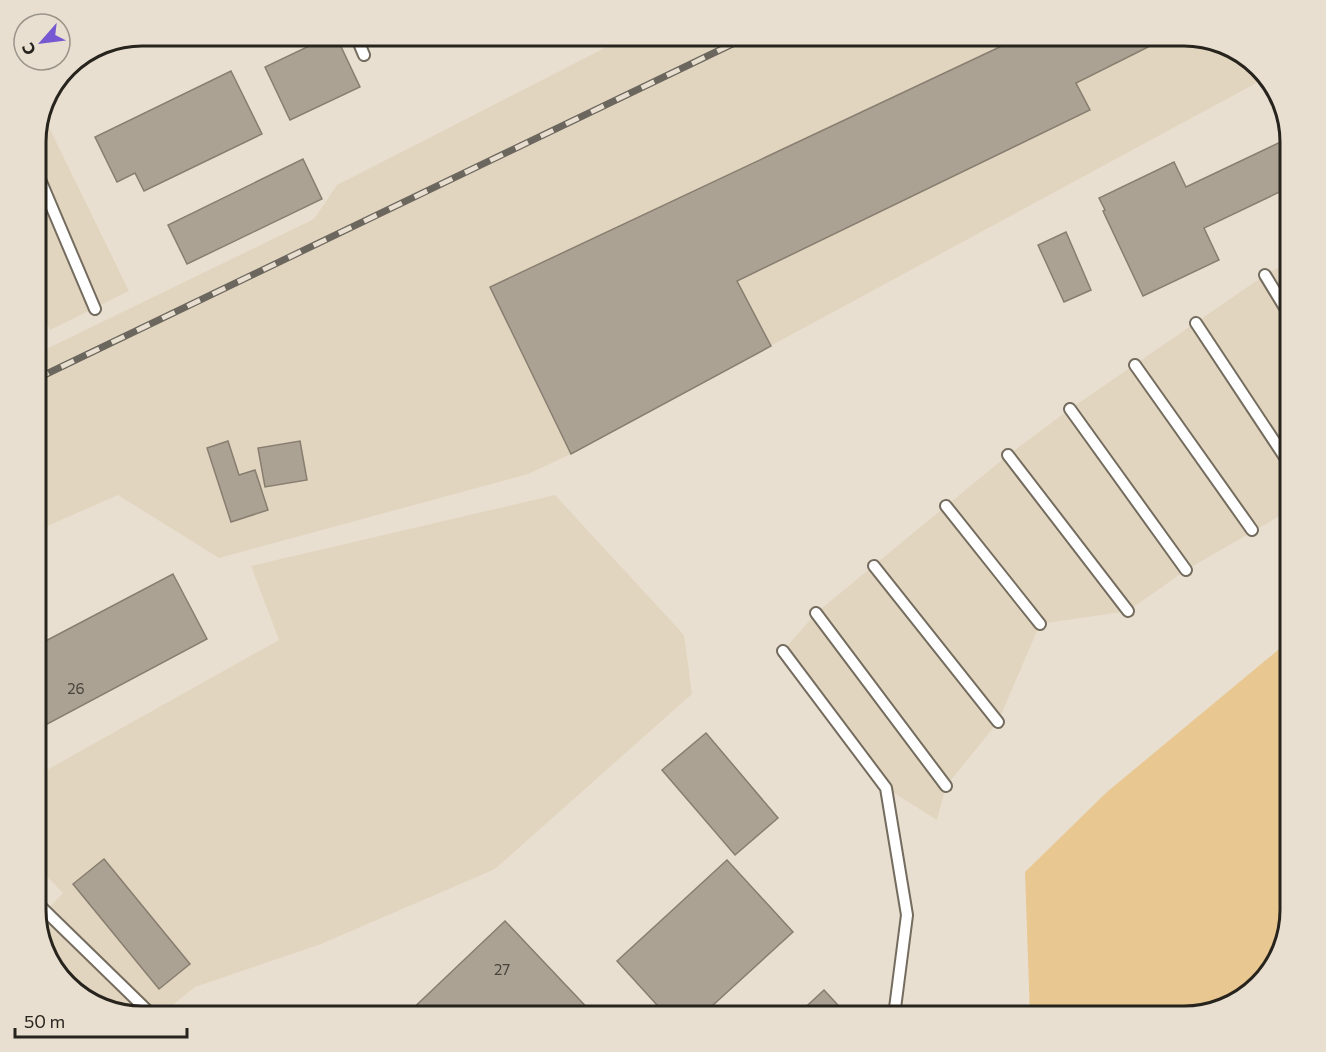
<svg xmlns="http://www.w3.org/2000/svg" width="1326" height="1052" font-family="Commissioner,sans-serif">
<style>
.built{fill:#e2d5bf}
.green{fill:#e8c790}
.building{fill:#aba293;stroke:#877e70;stroke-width:1.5}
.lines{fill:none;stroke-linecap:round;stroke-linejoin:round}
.service-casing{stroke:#746c5e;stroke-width:14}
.service{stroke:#fff;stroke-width:10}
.rail-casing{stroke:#6c675e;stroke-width:7}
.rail{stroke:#e9dfd0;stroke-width:4.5;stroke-dasharray:14;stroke-linecap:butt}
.labels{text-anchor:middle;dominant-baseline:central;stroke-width:4.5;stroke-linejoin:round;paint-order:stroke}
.number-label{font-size:15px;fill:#48443b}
.rim{fill:none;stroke:#27241e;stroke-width:3}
</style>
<rect width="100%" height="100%" fill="#e9dfd0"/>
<!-- built -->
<path class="built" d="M 628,36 L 1184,36 L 1253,62 L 1265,77 L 1260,81 L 571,454 L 528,474 L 219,558 L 118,495 L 36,531 L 36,354 L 314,219 L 337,185 Z
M 42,113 L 129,291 L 50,330 L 36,302 L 36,135 Z
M 1290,261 L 1290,510 L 1186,570 L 1128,611 L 1040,624 L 998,722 L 946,786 L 937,820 L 886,788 L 783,651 L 816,613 L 1008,455 L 1070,409 L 1265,275 Z
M 555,495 L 684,635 L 692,694 L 495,869 L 321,944 L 195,987 L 159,1016 L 142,1016 L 73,990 L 47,956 L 37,920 L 63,893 L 36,865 L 36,776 L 279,640 L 251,566 Z"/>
<!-- green -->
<path class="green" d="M 1289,641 L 1290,910 L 1264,979 L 1230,1005 L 1184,1016 L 1030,1016 L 1025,872 L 1107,792 Z"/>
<!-- building -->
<path class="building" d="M 330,36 L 336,36 L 360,87 L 290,120 L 265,67 Z
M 1023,36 L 1170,36 L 1076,83 L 1090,110 L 737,281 L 771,346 L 571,454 L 490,287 Z
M 231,71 L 262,134 L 144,191 L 135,173 L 117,182 L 95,137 Z
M 1289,138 L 1290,187 L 1204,228 L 1219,260 L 1143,296 L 1103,211 L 1105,210 L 1099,198 L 1174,162 L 1186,187 Z
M 303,159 L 322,199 L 187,264 L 168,225 Z
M 1066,232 L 1091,290 L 1064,302 L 1038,245 Z
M 228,441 L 239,475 L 255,470 L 268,510 L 231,522 L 207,448 Z
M 300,441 L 307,480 L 265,487 L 258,448 Z
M 173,574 L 207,639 L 36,730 L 36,646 Z
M 706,733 L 778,818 L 735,855 L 662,770 Z
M 104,859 L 190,964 L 159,989 L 73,884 Z
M 727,860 L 793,932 L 701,1016 L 667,1016 L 617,961 Z
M 505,921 L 595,1016 L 405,1016 Z
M 824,990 L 848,1016 L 796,1016 Z"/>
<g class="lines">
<defs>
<path id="service" d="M 356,36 L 364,55
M 36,170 L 95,309
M 1265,275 L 1290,316
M 1196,323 L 1290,465
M 1135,365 L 1252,530
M 1070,409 L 1186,570
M 1008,455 L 1128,611
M 946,506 L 1040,624
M 874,566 L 998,722
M 816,613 L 946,786
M 783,651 L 886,788 L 907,915 L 894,1016
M 36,902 L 153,1016"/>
</defs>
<!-- service casing -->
<use href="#service" class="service-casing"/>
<!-- service -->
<use href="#service" class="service"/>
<defs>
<path id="rail" d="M 36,379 L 749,36"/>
</defs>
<!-- rail casing -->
<use href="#rail" class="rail-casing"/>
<!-- rail -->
<use href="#rail" class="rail"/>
</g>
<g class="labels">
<!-- number labels -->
<g class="number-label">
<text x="76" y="688">26</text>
<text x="502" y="969">27</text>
</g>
</g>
<!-- crop -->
<path d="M0 0H1326V1052H0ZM142 46H1184A96 96 0 0 1 1280 142V910A96 96 0 0 1 1184 1006H142A96 96 0 0 1 46 910V142A96 96 0 0 1 142 46Z" fill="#e9dfd0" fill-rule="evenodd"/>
<path class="rim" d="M142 46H1184A96 96 0 0 1 1280 142V910A96 96 0 0 1 1184 1006H142A96 96 0 0 1 46 910V142A96 96 0 0 1 142 46Z"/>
<!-- north arrow -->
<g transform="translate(42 42) rotate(242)"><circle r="28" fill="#e9dfd0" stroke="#9b9489" stroke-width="1.5"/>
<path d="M0-4.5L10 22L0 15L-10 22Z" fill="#7658d2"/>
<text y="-9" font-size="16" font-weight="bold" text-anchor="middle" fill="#27241e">С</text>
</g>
<!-- scale -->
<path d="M15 1028v9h172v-9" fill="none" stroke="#27241e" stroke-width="3"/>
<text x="24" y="1028" font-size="18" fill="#27241e" stroke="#e9dfd0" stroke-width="4.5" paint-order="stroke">50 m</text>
</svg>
